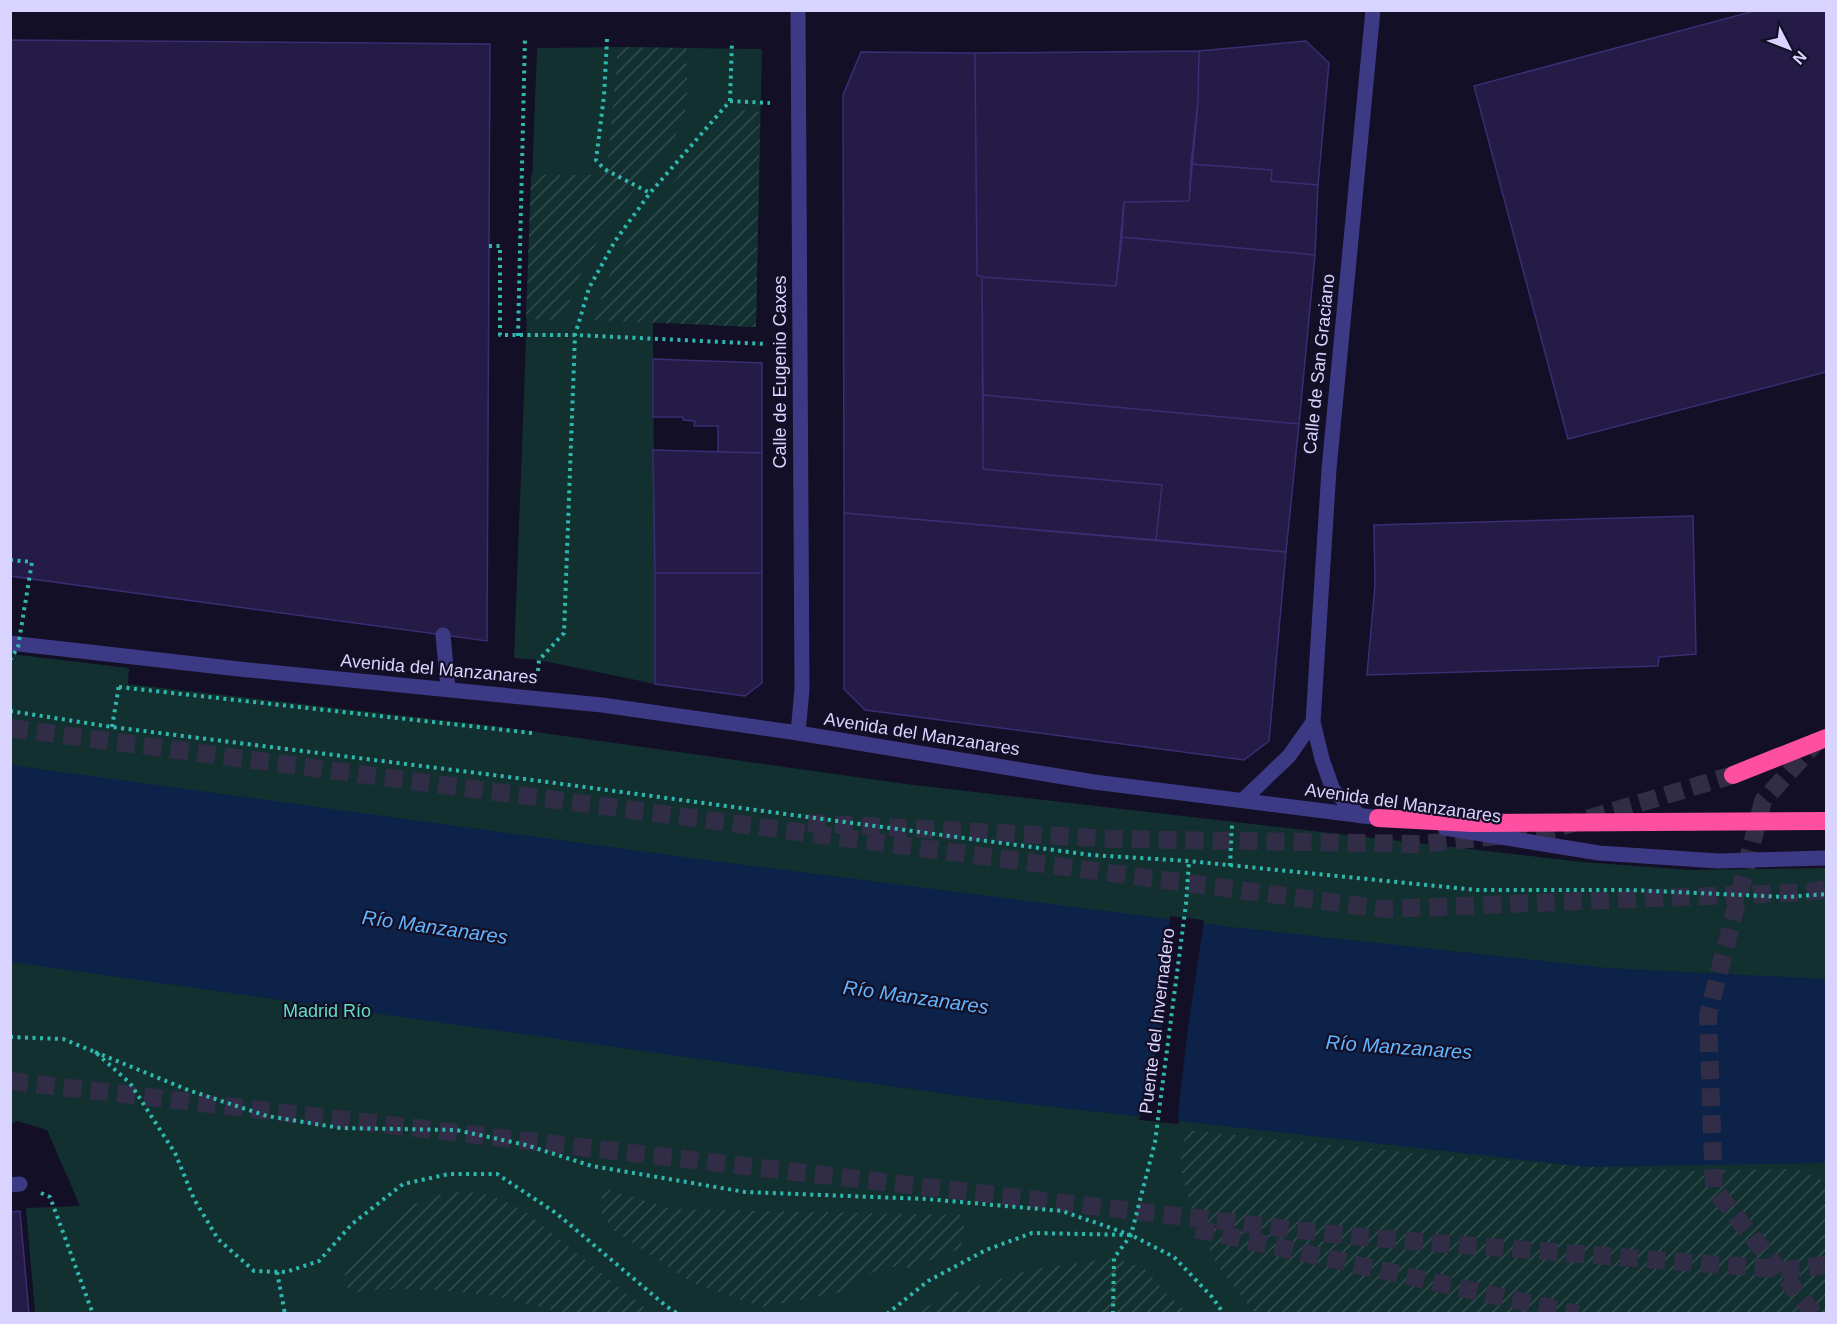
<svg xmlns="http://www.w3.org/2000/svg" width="1837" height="1324" font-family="Helvetica,sans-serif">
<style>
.park{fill:#12302f}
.garden{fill:url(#garden-furrows)}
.water{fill:#0c2248}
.pier{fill:#130f26}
.building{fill:#241b47;stroke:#3b2d73;stroke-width:1.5}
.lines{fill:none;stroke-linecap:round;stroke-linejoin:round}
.highway-tunnel{stroke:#312d47;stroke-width:18;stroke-dasharray:18 9;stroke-linecap:butt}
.path{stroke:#2fb8b0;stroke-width:4;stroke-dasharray:3 4.5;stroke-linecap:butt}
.lane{stroke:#3d3a85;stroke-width:15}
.street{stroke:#3d3a85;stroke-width:15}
.highway{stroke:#ff4fa3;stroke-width:18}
.path-bridge{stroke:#2fb8b0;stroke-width:4;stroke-dasharray:3 4.5;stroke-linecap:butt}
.labels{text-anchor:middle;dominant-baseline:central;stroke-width:4.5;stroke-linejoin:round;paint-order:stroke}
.street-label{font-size:18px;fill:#d9d4ff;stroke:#130f26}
.park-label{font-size:18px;fill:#5fe0c0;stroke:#130f26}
.water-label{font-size:20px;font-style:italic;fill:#62b6ff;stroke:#130f26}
</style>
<defs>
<pattern id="garden-furrows" width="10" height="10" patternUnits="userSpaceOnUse" patternTransform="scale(1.5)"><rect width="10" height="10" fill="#12302f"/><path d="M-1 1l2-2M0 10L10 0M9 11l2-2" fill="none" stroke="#344d4e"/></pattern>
</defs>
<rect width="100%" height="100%" fill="#130f26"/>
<!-- park -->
<path class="park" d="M 618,47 L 762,49 L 756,327 L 653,322 L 655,684 L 539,660 L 514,658 L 537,48 Z
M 11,654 L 129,668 L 128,684 L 494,726 L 906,784 L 1583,862 L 1691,870 L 1826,868 L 1826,1313 L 35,1313 L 26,1208 L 80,1206 L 47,1130 L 17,1121 L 11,1124 Z"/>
<!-- garden -->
<path class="garden" d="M 618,47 L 686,48 C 686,71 690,100 682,121 C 670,152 647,174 627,199 C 597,237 577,274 564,320 L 526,319 L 531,175 L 601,175 L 608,161 Z
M 739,110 L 760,112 L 756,327 L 594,320 L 608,278 L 627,241 L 681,173 Z
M 1186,1130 L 1443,1156 L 1577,1166 L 1695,1171 L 1797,1169 L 1826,1182 L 1826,1313 L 1255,1313 L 1220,1269 L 1194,1219 L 1180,1166 Z
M 602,1188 L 672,1209 L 965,1215 L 961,1248 L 909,1268 L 883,1266 L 841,1292 L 762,1307 L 691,1282 L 612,1229 L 601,1212 Z
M 465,1191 L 493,1196 L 523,1210 L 651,1313 L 565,1313 L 496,1296 L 441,1290 L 379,1289 L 357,1292 L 348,1288 L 343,1280 L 347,1270 L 412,1205 L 438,1195 Z
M 1114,1258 L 1144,1268 L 1168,1295 L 1188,1313 L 915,1313 L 951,1294 L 1030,1270 Z"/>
<!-- water -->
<path class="water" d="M 10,765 L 699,859 L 1232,927 L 1608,968 L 1826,979 L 1826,1163 L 1586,1167 L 975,1098 L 11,962 Z"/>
<!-- pier -->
<path class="pier" d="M 1170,916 L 1204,920 L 1188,1028 L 1178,1114 L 1179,1124 L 1139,1120 L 1162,1024 Z"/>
<!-- building -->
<path class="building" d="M 1758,10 L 1826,10 L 1826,372 L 1568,439 L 1474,86 Z
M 10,40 L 490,44 L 487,641 L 10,576 Z
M 1306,41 L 1329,63 L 1318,185 L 1271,181 L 1272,170 L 1191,164 L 1198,101 L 1199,51 Z
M 1199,51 L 1198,101 L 1189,201 L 1124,202 L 1116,286 L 982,277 L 977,275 L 975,53 Z
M 861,52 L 975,53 L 977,275 L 982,277 L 983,469 L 1162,485 L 1156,540 L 844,513 L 843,95 Z
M 1191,164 L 1272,170 L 1271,181 L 1318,185 L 1315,255 L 1122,237 L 1124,202 L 1189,201 Z
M 1122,237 L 1315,255 L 1299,424 L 983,395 L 982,277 L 1116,286 Z
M 653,359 L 762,363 L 762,453 L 718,452 L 718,426 L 694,426 L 695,421 L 683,420 L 683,417 L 653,417 Z
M 983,395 L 1299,424 L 1286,552 L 1156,540 L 1162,485 L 983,469 Z
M 653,450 L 762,453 L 762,573 L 655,573 Z
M 844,513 L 1286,552 L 1269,741 L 1244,760 L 865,710 L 844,689 Z
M 1693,516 L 1696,654 L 1659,657 L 1658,666 L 1367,675 L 1375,585 L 1374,525 Z
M 655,573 L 762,573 L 762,683 L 745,696 L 655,684 Z
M 20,1211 L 29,1314 L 10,1314 L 10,1212 Z"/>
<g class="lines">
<!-- highway-tunnel -->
<path class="highway-tunnel" d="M 10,728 L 1384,909 L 1808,892 L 1826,889
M 808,823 L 1116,839 L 1423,844 L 1550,830 L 1733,775
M 10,1081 L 1359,1237 L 1788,1270 L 1826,1265
M 1196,1229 L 1578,1314
M 1814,1314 L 1714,1189 L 1708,1015 L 1763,801 L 1819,739"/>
<!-- path -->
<path class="path" d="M 607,39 L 604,96 L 596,160 L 604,169 L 650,193
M 730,101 L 770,103
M 489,246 L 500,246 L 500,335 L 575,335 L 766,344
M 518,336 L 525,37
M 10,560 L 32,562
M 538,671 L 539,660 L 564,633 L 575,335 L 589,288 L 615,241 L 650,193 L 730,101 L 732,41
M 119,687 L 532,733
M 10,711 L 112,727 L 525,779 L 1091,855 L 1189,861 L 1477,890 L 1631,890 L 1787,897 L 1826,894
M 112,727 L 119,685
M 1230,866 L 1232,825
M 10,1037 L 63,1039 L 95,1052 L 130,1083 L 175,1153 L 194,1199 L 218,1239 L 254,1271 L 286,1272 L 319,1261 L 352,1224 L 403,1184 L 449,1174 L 497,1174 L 556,1213 L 666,1306 L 678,1314
M 95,1052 L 188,1090 L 267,1116 L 340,1128 L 456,1130 L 526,1145 L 592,1166 L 745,1192 L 926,1199 L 1062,1211 L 1131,1235
M 41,1193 L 50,1197 L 93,1314
M 277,1272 L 285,1314
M 887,1314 L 928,1281 L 986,1250 L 1032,1233 L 1131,1235 L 1174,1257 L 1212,1297 L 1224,1314
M 1113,1314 L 1114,1258 L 1131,1235 L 1155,1142 L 1186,904 L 1189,861"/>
<!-- lane -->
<path class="lane" d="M 443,635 L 448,688
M 10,1185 L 20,1184"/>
<!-- street -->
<path class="street" d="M 798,10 L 802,689 L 798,733
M 10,643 L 239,669 L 602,705 L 798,733 L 1094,782 L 1388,819
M 1243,800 L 1289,756 L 1313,722
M 1360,816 L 1333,790 L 1322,759 L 1313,722 L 1329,469 L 1373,10
M 1445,828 L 1599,853 L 1718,861 L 1826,858"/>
<!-- highway -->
<path class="highway" d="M 1733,775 L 1826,738
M 1378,818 L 1472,823 L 1826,821"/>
<!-- path-bridge -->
<path class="path-bridge" d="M 10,660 L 18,647 L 32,562"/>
</g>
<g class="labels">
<!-- street labels -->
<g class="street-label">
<text transform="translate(1319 364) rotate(-84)">Calle de San Graciano</text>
<text transform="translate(780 372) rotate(-90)">Calle de Eugenio Caxes</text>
<text transform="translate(439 669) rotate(5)">Avenida del Manzanares</text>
<text transform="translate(922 734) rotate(9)">Avenida del Manzanares</text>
<text transform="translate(1403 803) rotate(8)">Avenida del Manzanares</text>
<text transform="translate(1157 1021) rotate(-83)">Puente del Invernadero</text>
</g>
<!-- park labels -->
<g class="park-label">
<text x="327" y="1011">Madrid Río</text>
</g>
<!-- water labels -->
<g class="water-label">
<text transform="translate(435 927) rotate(8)">Río Manzanares</text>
<text transform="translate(916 997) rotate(8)">Río Manzanares</text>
<text transform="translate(1399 1047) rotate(4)">Río Manzanares</text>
</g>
</g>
<!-- border -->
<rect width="1837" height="1324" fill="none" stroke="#d9d4ff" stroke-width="24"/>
<!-- north arrow -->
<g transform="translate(1789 48) rotate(132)" stroke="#130f26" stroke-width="4.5" paint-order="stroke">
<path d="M0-4.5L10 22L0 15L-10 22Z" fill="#d9d4ff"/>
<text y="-9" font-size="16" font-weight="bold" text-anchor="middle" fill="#d9d4ff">N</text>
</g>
</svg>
